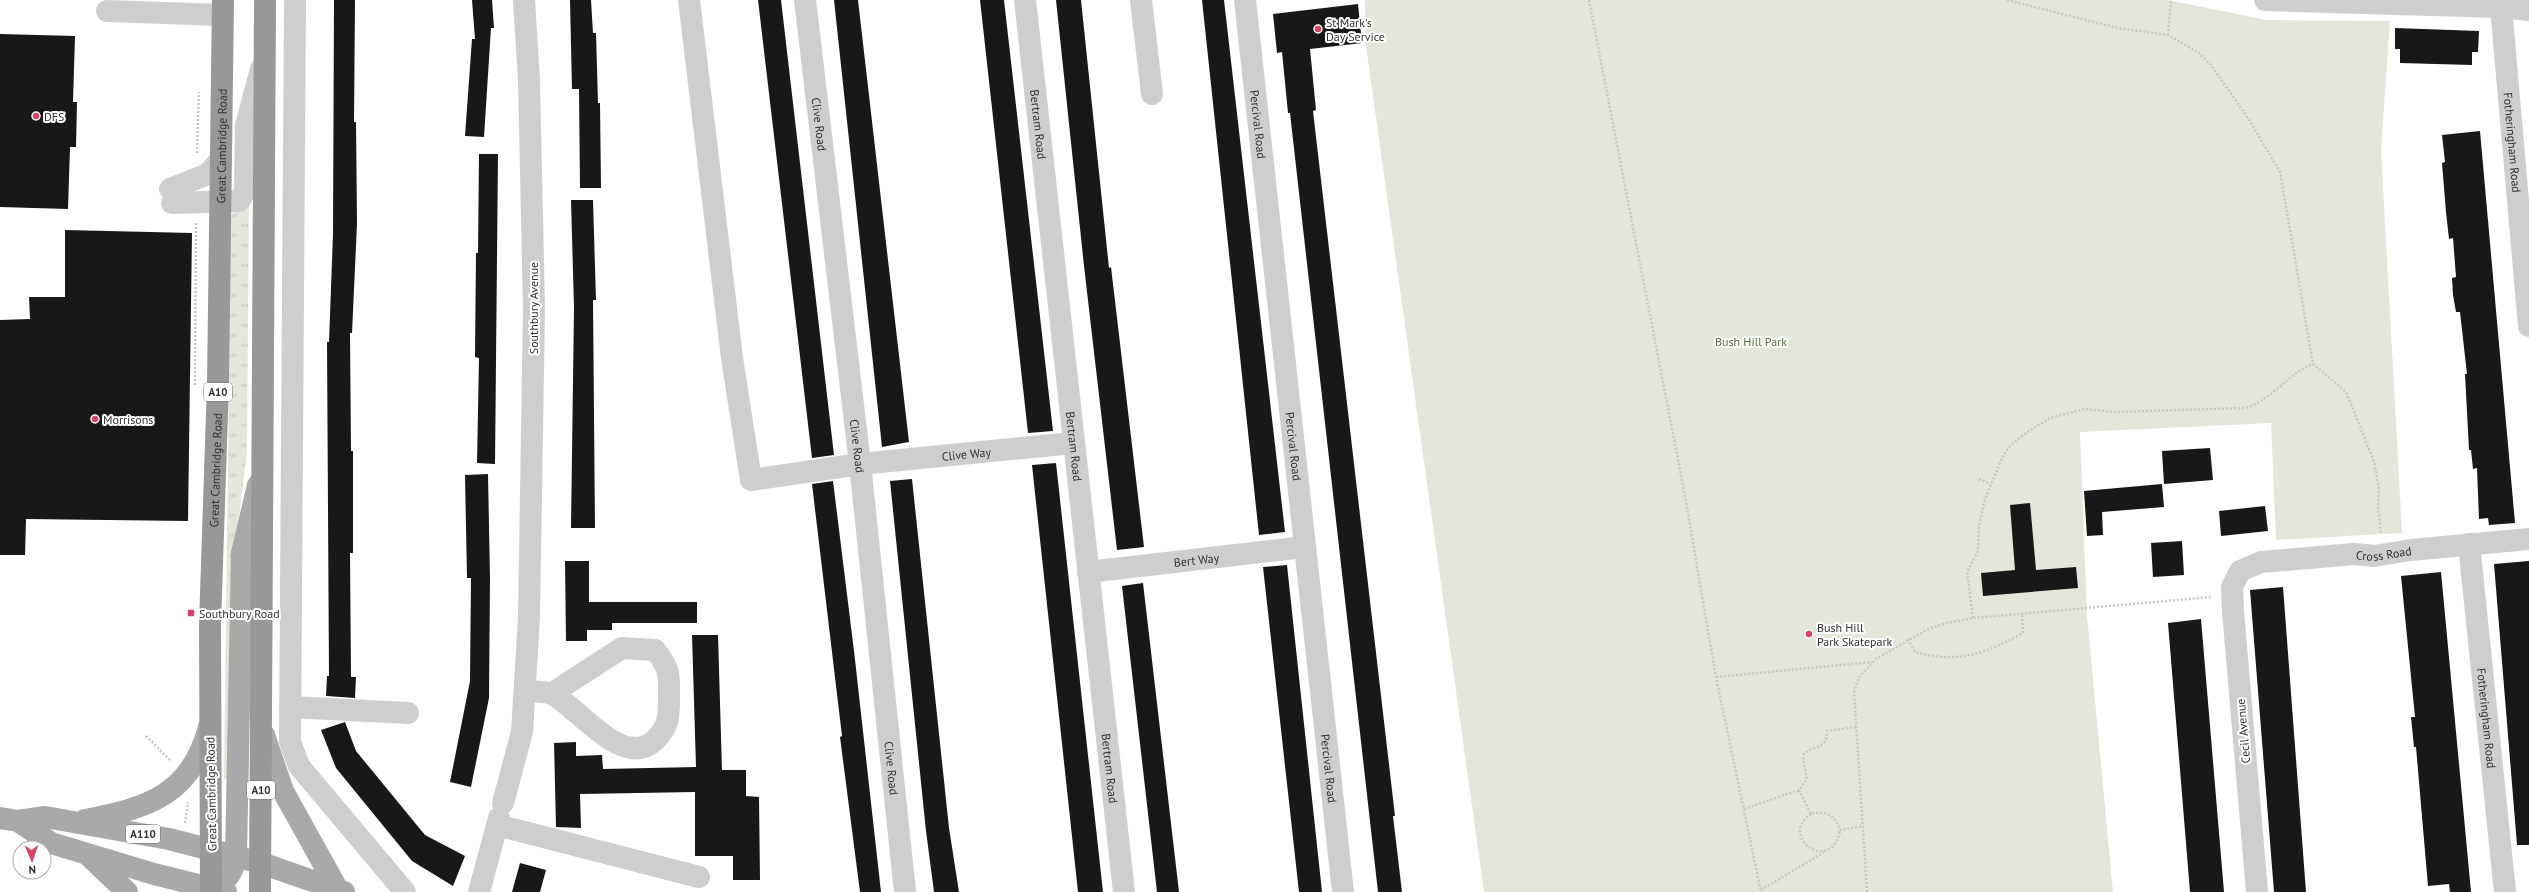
<svg xmlns="http://www.w3.org/2000/svg" width="2529" height="892" font-family="'PT Sans',sans-serif">
<style>
.grass{fill:url(#grass-tufts)}
.green{fill:#e3e7db}
.building{fill:#181818}
.lines{fill:none;stroke-linecap:round;stroke-linejoin:round}
.path{stroke:#c8c8c8;stroke-width:2.5;stroke-dasharray:2 2;stroke-linecap:butt}
.minor{stroke:#cecece;stroke-width:22}
.major{stroke:#a9a9a9;stroke-width:22}
.highway{stroke:#989898;stroke-width:22}
.poi-dot{fill:#d64565;stroke:#fff;stroke-width:1.5}
.labels{text-anchor:middle;dominant-baseline:central;stroke-width:4;stroke-linejoin:round;paint-order:stroke}
.shield{fill:#fff;stroke:#6f6f6f;stroke-width:1}
.shield-label{font-size:11px;font-weight:bold;fill:#313131}
.poi-label{font-size:12px;fill:#313131;stroke:#fff;text-anchor:start}
.street-label{font-size:12px;fill:#313131;stroke:#fff}
.park-label{font-size:12px;fill:#5a6942;stroke:#fff}
</style>
<defs>
<pattern id="grass-tufts" width="24" height="20" patternUnits="userSpaceOnUse"><rect width="24" height="20" fill="#e3e7db"/><path d="M3 7l-1-3M5 7V3M7 7l1-3M15 17l-1-3M17 17v-4M19 17l1-3" fill="none" stroke="#c3c7bc"/></pattern>
</defs>
<rect width="100%" height="100%" fill="#fff"/>
<!-- grass -->
<path class="grass" d="M 249,202 L 247,453 L 235,547 L 233,779 L 224,779 L 231,215 Z"/>
<!-- green -->
<path class="green" d="M 1365,0 L 2168,0 L 2267,20 L 2390,21 L 2381,150 L 2402,533 L 2276,540 L 2271,423 L 2080,432 L 2087,615 L 2113,892 L 1484,892 L 1366,46 Z"/>
<!-- building -->
<path class="building" d="M 334,0 L 355,0 L 354,122 L 356,122 L 357,224 L 352,333 L 350,333 L 351,451 L 353,451 L 353,553 L 350,553 L 351,677 L 356,677 L 355,698 L 326,696 L 327,676 L 329,676 L 327,342 L 329,342 L 333,234 Z
M 472,0 L 492,0 L 494,28 L 491,28 L 484,137 L 465,136 L 472,39 L 475,39 Z
M 570,0 L 591,0 L 593,33 L 596,33 L 598,103 L 600,103 L 601,188 L 580,188 L 579,89 L 572,89 Z
M 758,0 L 781,0 L 834,455 L 812,458 Z
M 834,0 L 858,0 L 909,442 L 882,447 Z
M 980,0 L 1004,0 L 1053,431 L 1028,433 Z
M 1056,0 L 1081,0 L 1109,268 L 1111,267 L 1144,547 L 1117,550 L 1084,266 Z
M 1202,0 L 1224,0 L 1285,532 L 1259,535 Z
M 1358,4 L 1362,43 L 1310,49 L 1316,110 L 1313,111 L 1395,816 L 1393,816 L 1402,892 L 1378,892 L 1290,113 L 1288,113 L 1282,52 L 1277,53 L 1273,14 Z
M 2395,28 L 2479,31 L 2478,52 L 2472,52 L 2472,65 L 2400,63 L 2400,49 L 2395,49 Z
M 0,34 L 75,36 L 73,102 L 77,102 L 76,147 L 70,147 L 68,209 L 0,207 Z
M 2480,131 L 2515,523 L 2489,525 L 2488,518 L 2479,519 L 2477,468 L 2473,469 L 2471,450 L 2469,450 L 2465,374 L 2467,374 L 2460,312 L 2456,312 L 2453,295 L 2452,278 L 2456,277 L 2453,238 L 2449,239 L 2446,212 L 2442,163 L 2445,162 L 2442,135 Z
M 479,154 L 498,154 L 495,464 L 477,463 L 479,358 L 475,357 L 476,253 L 478,253 Z
M 571,200 L 593,200 L 596,300 L 593,300 L 595,528 L 571,528 L 574,307 Z
M 65,230 L 192,233 L 188,521 L 26,519 L 25,555 L 0,555 L 0,320 L 30,319 L 29,297 L 65,297 Z
M 2210,448 L 2213,480 L 2164,484 L 2162,451 Z
M 1056,463 L 1103,892 L 1078,892 L 1032,465 Z
M 488,474 L 490,578 L 489,698 L 471,787 L 450,782 L 470,681 L 471,578 L 467,578 L 465,475 Z
M 912,479 L 949,828 L 959,892 L 934,892 L 926,831 L 890,481 Z
M 833,481 L 854,651 L 881,892 L 860,892 L 840,737 L 842,736 L 812,484 Z
M 2162,484 L 2164,507 L 2102,512 L 2103,535 L 2087,536 L 2084,491 Z
M 2030,503 L 2036,570 L 2076,567 L 2078,588 L 1983,596 L 1981,573 L 2015,570 L 2010,505 Z
M 2265,506 L 2268,531 L 2221,536 L 2219,511 Z
M 2182,541 L 2184,575 L 2153,577 L 2151,543 Z
M 565,561 L 589,561 L 589,602 L 697,602 L 697,623 L 612,623 L 612,630 L 587,630 L 587,641 L 566,641 Z
M 2529,561 L 2529,845 L 2517,845 L 2494,564 Z
M 1287,565 L 1322,892 L 1299,892 L 1263,567 Z
M 2441,572 L 2471,892 L 2450,892 L 2449,884 L 2428,886 L 2416,747 L 2414,747 L 2411,717 L 2415,717 L 2401,576 Z
M 1143,583 L 1179,892 L 1157,892 L 1122,586 Z
M 2283,587 L 2306,892 L 2274,892 L 2250,590 Z
M 2201,619 L 2224,892 L 2190,892 L 2168,623 Z
M 692,635 L 718,635 L 722,770 L 746,770 L 746,796 L 759,797 L 760,880 L 733,880 L 733,856 L 695,856 L 695,792 L 580,794 L 581,828 L 556,827 L 554,743 L 576,742 L 576,756 L 602,755 L 603,769 L 696,767 Z
M 345,722 L 356,751 L 425,835 L 465,856 L 453,886 L 412,861 L 336,768 L 321,730 Z
M 520,863 L 546,870 L 540,892 L 512,892 Z"/>
<g class="lines">
<!-- path -->
<path class="path" d="M 1589,0 L 1685,496 L 1716,677 L 1761,892
M 2007,0 L 2118,28 L 2168,35 L 2198,52 L 2211,65 L 2250,121 L 2280,172 L 2313,364 L 2346,392 L 2353,409 L 2374,462 L 2379,488 L 2378,507 L 2381,534
M 2168,35 L 2171,0
M 197,153 L 199,92
M 195,385 L 196,222
M 1979,479 L 1991,484
M 1973,618 L 1967,572 L 1978,551 L 1979,526 L 1985,499 L 2002,458 L 2010,446 L 2026,433 L 2050,418 L 2084,409 L 2115,412 L 2245,408 C 2272,400 2286,375 2313,364
M 1908,639 L 1915,652 C 1958,664 1984,654 2023,633 L 2022,614
M 1716,677 L 1872,662
M 146,736 L 170,760
M 1799,790 L 1811,814 C 1826,810 1835,815 1840,830 L 1862,826
M 1744,809 L 1799,790 L 1807,779 L 1803,759 L 1804,754 C 1814,745 1828,749 1827,731 L 1856,727
M 1811,814 C 1777,837 1832,875 1840,830
M 185,823 L 188,802
M 1761,890 L 1824,852
M 1867,892 L 1854,692 L 1859,677 L 1876,659 L 1928,629 L 1947,623 L 1973,618 L 2211,597"/>
<!-- minor -->
<g class="minor">
<path d="M 295,0 L 290,742 L 299,766 L 405,892"/>
<path id="s1" d="M 689,0 L 732,358 L 751,480 L 860,464 L 1073,443"/>
<path id="s2" d="M 805,0 L 860,464 L 905,892"/>
<path id="s3" d="M 1025,0 L 1124,892"/>
<path d="M 1141,0 L 1152,94"/>
<path id="s4" d="M 1245,0 L 1343,892"/>
<path d="M 2265,0 L 2501,7 L 2529,10"/>
<path id="s5" d="M 2501,7 L 2529,326"/>
<path d="M 107,11 L 222,15"/>
<path d="M 170,189 L 208,174 L 221,159"/>
<path d="M 172,203 L 239,201 L 245,191 L 246,125 L 261,69"/>
<path id="s6" d="M 2469,544 L 2505,892"/>
<path id="s7" d="M 1088,572 L 1305,547"/>
<path d="M 525,691 C 532,692 545,691 552,694 C 577,706 623,771 655,740 C 669,727 669,716 669,698 C 669,675 671,670 655,650 L 622,648 L 551,694"/>
<path d="M 290,707 L 408,713"/>
<path d="M 503,803 L 522,732 L 529,617 L 534,309 L 529,80 L 524,0"/>
<path d="M 497,825 L 699,877"/>
<path d="M 479,892 L 499,818"/>
<path id="s8" d="M 2257,892 L 2233,611 L 2232,587 L 2240,571 L 2261,562 L 2354,554 L 2374,556 L 2411,550 L 2529,539"/>
</g>
<!-- major -->
<path class="major" d="M 264,735 L 283,791 L 338,890
M 0,818 L 18,821 L 45,817 L 169,839 L 261,863 L 344,892
M 85,820 C 148,808 191,795 209,727
M 18,821 L 51,843 L 154,874 L 226,892
M 88,855 L 127,892
M 211,888 C 227,882 233,873 236,856 L 242,553 L 258,485"/>
<!-- highway -->
<g class="highway">
<path id="s9" d="M 211,892 L 210,624 L 218,383 L 223,0"/>
<path d="M 260,892 L 265,0"/>
</g>
</g>
<!-- markers -->
<g class="poi-dot">
<circle cx="1318" cy="29" r="4"/>
<circle cx="36" cy="116" r="4"/>
<circle cx="95" cy="419" r="4"/>
<rect x="187" y="609" width="8" height="8" rx="2"/>
<circle cx="1809" cy="634" r="4"/>
</g>
<g class="labels">
<!-- shield labels -->
<g class="shield">
<rect x="204" y="383" width="28" height="18" rx="3"/>
<rect x="247" y="781" width="28" height="18" rx="3"/>
<rect x="126" y="825" width="34" height="18" rx="3"/>
</g>
<g class="shield-label">
<text x="218" y="392">A10</text>
<text x="261" y="790">A10</text>
<text x="143" y="834">A110</text>
</g>
<!-- poi labels -->
<g class="poi-label">
<text x="1326" y="22">St Mark's<tspan x="1326" dy="14">Day Service</tspan></text>
<text x="44" y="116">DFS</text>
<text x="103" y="419">Morrisons</text>
<text x="199" y="613">Southbury Road</text>
<text x="1817" y="627">Bush Hill<tspan x="1817" dy="14">Park Skatepark</tspan></text>
</g>
<!-- street labels -->
<g class="street-label">
<text stroke="none"><textPath href="#s2" startOffset="125">Clive Road</textPath></text>
<text stroke="none"><textPath href="#s3" startOffset="125">Bertram Road</textPath></text>
<text stroke="none"><textPath href="#s4" startOffset="125">Percival Road</textPath></text>
<text stroke="none"><textPath href="#s5" startOffset="136">Fotheringham Road</textPath></text>
<text stroke="none"><textPath href="#s9" startOffset="746">Great Cambridge Road</textPath></text>
<text transform="translate(533 308) rotate(-90)">Southbury Avenue</text>
<text stroke="none"><textPath href="#s2" startOffset="449">Clive Road</textPath></text>
<text stroke="none"><textPath href="#s3" startOffset="449">Bertram Road</textPath></text>
<text stroke="none"><textPath href="#s4" startOffset="449">Percival Road</textPath></text>
<text stroke="none"><textPath href="#s1" startOffset="701">Clive Way</textPath></text>
<text stroke="none"><textPath href="#s9" startOffset="422">Great Cambridge Road</textPath></text>
<text stroke="none"><textPath href="#s8" startOffset="470">Cross Road</textPath></text>
<text stroke="none"><textPath href="#s7" startOffset="109">Bert Way</textPath></text>
<text stroke="none"><textPath href="#s6" startOffset="175">Fotheringham Road</textPath></text>
<text transform="translate(2243 731) rotate(-95)">Cecil Avenue</text>
<text stroke="none"><textPath href="#s2" startOffset="773">Clive Road</textPath></text>
<text stroke="none"><textPath href="#s3" startOffset="773">Bertram Road</textPath></text>
<text stroke="none"><textPath href="#s4" startOffset="773">Percival Road</textPath></text>
<text transform="translate(211 794) rotate(-91)">Great Cambridge Road</text>
</g>
<!-- park labels -->
<g class="park-label">
<text x="1751" y="341">Bush Hill Park</text>
</g>
</g>
<!-- north arrow -->
<g transform="translate(32 860) rotate(178)"><circle r="19" fill="#ffffff" stroke="#adadad"/>
<path d="M0-3L7 15L0 10L-7 15Z" fill="#d64565"/>
<text y="-6" font-size="11" font-weight="bold" text-anchor="middle" fill="#313131">N</text>
</g>
</svg>
